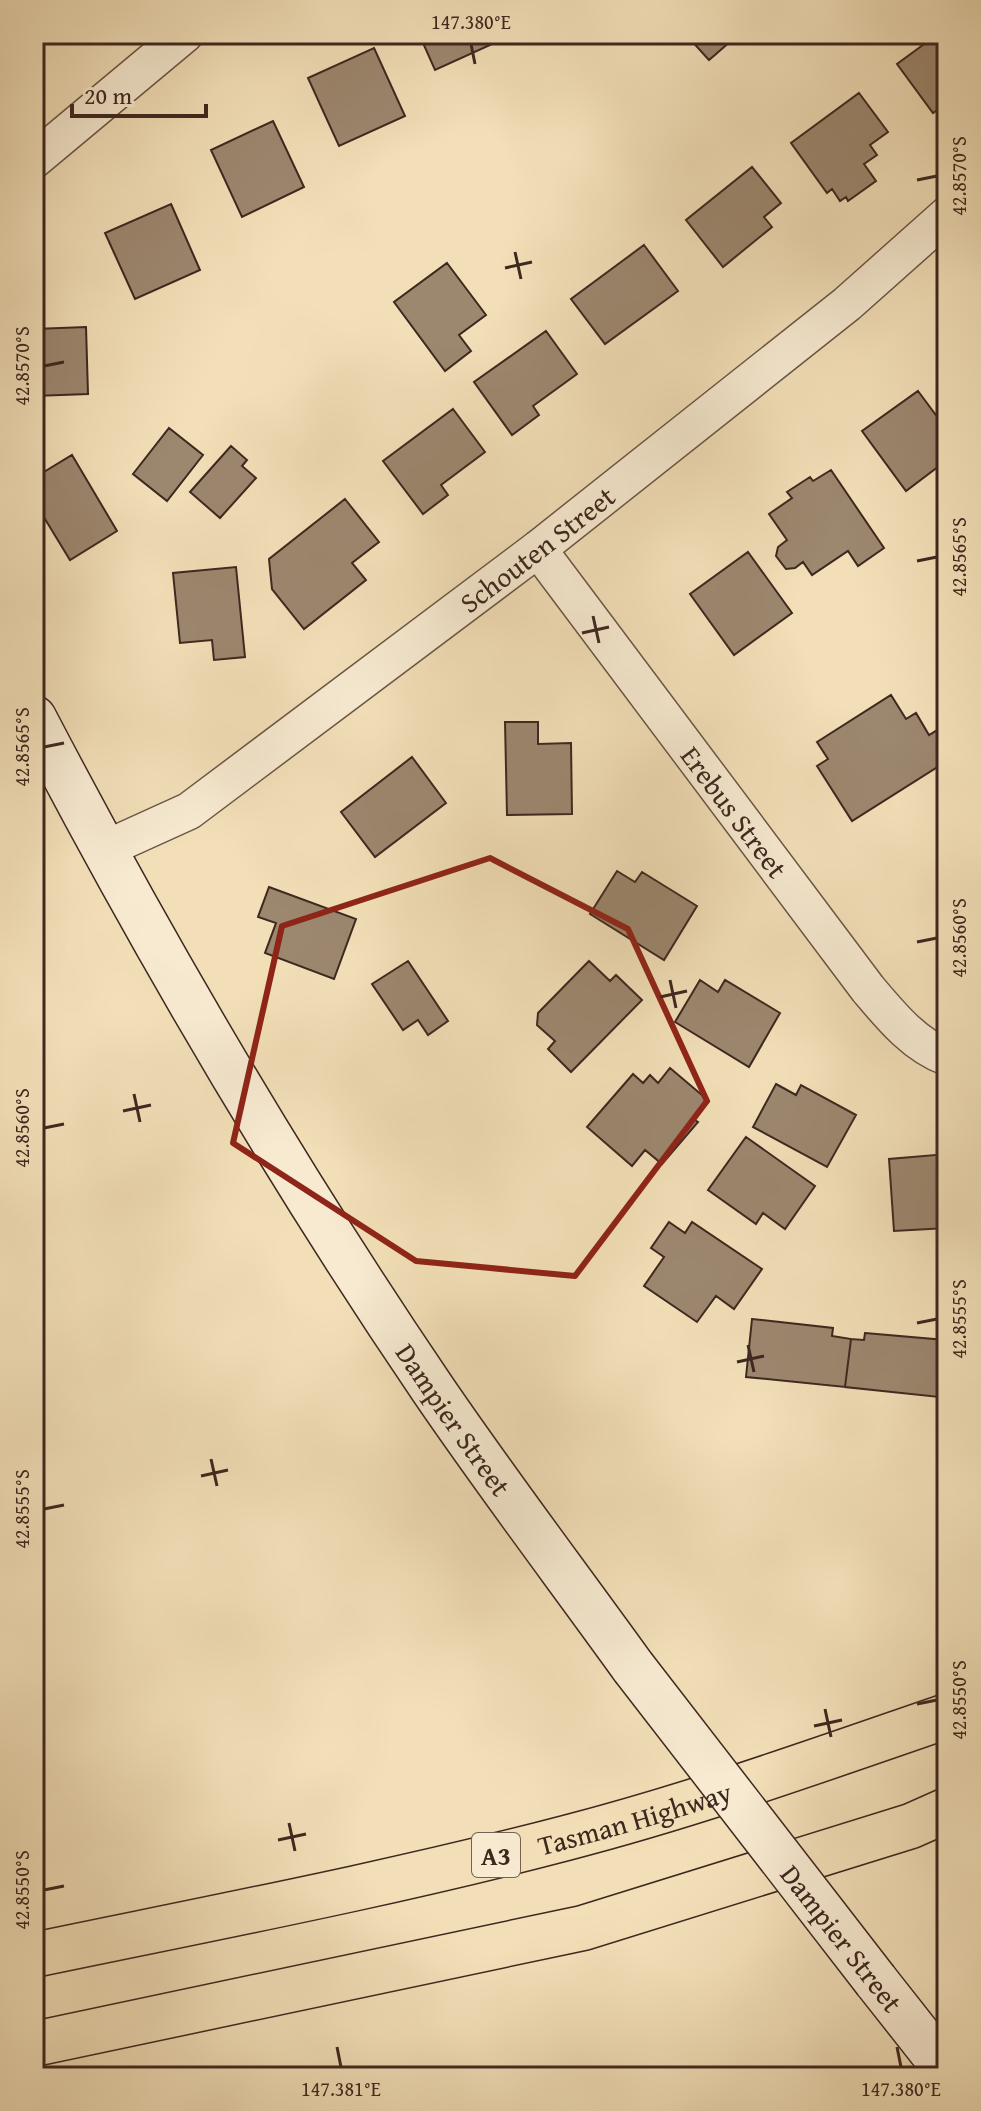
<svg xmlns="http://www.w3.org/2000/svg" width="981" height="2111" font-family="'Gentium Book Plus',serif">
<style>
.building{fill:#9c876f;stroke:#3e271f;stroke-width:2}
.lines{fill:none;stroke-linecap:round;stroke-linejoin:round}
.street-casing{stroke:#6b5545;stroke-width:39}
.secondary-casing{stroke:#3e271f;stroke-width:47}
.highway-casing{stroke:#3e271f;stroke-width:47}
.street{stroke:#f7ead1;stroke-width:36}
.secondary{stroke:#f7ead1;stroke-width:44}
.highway{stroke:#f2dfb8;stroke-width:44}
.secondary-bridge-casing{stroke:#3e271f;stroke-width:47;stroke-linecap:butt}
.secondary-bridge{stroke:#f7ead1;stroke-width:44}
.marked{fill:none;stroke:#8f2418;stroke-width:6;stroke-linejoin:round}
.ticks{fill:none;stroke:#3e271f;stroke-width:3}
.labels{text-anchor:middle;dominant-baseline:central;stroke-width:6;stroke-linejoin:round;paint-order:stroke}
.shield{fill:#f7ead1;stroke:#766254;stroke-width:2}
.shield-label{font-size:26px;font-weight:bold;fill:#3e271f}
.street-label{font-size:28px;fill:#3e271f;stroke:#f7ead1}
.neatline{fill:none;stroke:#3e271f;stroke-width:3}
.ticks-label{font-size:20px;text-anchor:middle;fill:#3e271f}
</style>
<rect width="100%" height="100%" fill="#f2dfb8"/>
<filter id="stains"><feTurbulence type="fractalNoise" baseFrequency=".0025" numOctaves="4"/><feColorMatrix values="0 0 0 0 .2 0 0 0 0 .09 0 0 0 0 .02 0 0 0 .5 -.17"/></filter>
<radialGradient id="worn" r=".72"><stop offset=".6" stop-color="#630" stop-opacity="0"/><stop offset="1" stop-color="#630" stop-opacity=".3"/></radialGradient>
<!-- building -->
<path class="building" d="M 419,34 L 498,34 L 501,40 L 435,70 Z
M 692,34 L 739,34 L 709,60 L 688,37 Z
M 938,34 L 947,34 L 947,103 L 933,113 L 897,64 Z
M 374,48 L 405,116 L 339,146 L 308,78 Z
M 859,93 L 888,132 L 870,145 L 877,155 L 864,164 L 876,181 L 848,201 L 846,197 L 840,201 L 832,189 L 827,193 L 791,143 Z
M 273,121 L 304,187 L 242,217 L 211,150 Z
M 752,167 L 781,203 L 764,217 L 772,227 L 723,267 L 686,220 Z
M 171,204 L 200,270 L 135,299 L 105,233 Z
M 644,245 L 678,291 L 605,344 L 571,299 Z
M 447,263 L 486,315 L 459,335 L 471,351 L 445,371 L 394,302 Z
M 86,327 L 88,394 L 34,396 L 34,329 Z
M 546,331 L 577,374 L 533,406 L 539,415 L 512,435 L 474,382 Z
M 918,391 L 947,430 L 947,460 L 906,491 L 862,431 Z
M 453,409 L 485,452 L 441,485 L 448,495 L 423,514 L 383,461 Z
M 169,428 L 203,455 L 167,501 L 133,474 Z
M 231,446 L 247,460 L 242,466 L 256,478 L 220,518 L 190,492 Z
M 72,455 L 117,531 L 70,560 L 34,501 L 34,478 Z
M 831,470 L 884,548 L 858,566 L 848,551 L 812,575 L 803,562 L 795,568 L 786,569 L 776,556 L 778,547 L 787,540 L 769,514 L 792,498 L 787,492 L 810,477 L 813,481 Z
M 345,499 L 379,542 L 352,563 L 366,580 L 304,629 L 272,589 L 269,559 Z
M 748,552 L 792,613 L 734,655 L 690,594 Z
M 236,567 L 245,657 L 214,660 L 212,640 L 180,643 L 173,573 Z
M 891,695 L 906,719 L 916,713 L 929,735 L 947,724 L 947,761 L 852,821 L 817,766 L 828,759 L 817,742 Z
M 505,722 L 538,722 L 538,744 L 571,743 L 572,814 L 507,815 Z
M 412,757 L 446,803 L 375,857 L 341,812 Z
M 617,871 L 635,882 L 642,872 L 697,906 L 664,960 L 590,914 Z
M 946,881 L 947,881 L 947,953 L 940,953 Z
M 269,887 L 356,919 L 334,979 L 265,953 L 276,923 L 258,917 Z
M 408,961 L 448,1021 L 428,1035 L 418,1020 L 403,1030 L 372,984 Z
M 589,961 L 610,981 L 616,975 L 642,1000 L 571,1072 L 548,1049 L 555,1041 L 537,1025 L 538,1013 Z
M 700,980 L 718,992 L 725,980 L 780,1013 L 749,1067 L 675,1022 Z
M 670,1068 L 709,1101 L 693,1119 L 698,1122 L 662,1164 L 645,1150 L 632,1166 L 587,1127 L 633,1074 L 643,1083 L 650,1075 L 658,1083 Z
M 776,1084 L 796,1095 L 801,1085 L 856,1115 L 827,1167 L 753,1127 Z
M 746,1137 L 815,1186 L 785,1229 L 763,1213 L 756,1224 L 708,1190 Z
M 947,1154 L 947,1228 L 894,1231 L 889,1159 Z
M 669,1222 L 685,1233 L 692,1222 L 762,1269 L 734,1309 L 716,1296 L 697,1322 L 644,1286 L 664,1257 L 651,1248 Z
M 752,1319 L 833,1328 L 832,1336 L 851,1339 L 845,1387 L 746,1377 Z
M 865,1333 L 945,1340 L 939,1397 L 845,1387 L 851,1339 L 864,1340 Z"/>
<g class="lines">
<defs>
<g id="street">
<path d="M 34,160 L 185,34"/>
<path id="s1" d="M 538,549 L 868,989 C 890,1015 914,1045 947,1057"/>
<path id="s2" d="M 103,850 L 189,811 L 538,549 L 847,304 L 947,215"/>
</g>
<g id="secondary">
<path id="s3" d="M 34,718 C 154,948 286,1173 432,1388 C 496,1482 566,1574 633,1667"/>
<path d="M 876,1981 L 947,2071"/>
</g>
<g id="highway">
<path id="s4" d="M 34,1955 C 212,1918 391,1884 566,1838 C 694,1805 822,1759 947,1716"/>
<path d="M 34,2044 L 583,1928 L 911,1826 L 947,1810"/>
</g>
</defs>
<!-- street casing -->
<use href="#street" class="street-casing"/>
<!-- secondary casing -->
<use href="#secondary" class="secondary-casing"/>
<!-- highway casing -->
<use href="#highway" class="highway-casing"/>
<!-- street -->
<use href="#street" class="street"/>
<!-- secondary -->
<use href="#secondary" class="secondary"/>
<!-- highway -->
<use href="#highway" class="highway"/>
<defs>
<path id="secondary-bridge" d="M 633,1667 L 876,1981"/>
</defs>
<!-- secondary-bridge casing -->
<use href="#secondary-bridge" class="secondary-bridge-casing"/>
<!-- secondary-bridge -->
<use href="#secondary-bridge" class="secondary-bridge"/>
</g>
<!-- marked area -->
<path class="marked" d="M 490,858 L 628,929 L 707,1101 L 575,1276 L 416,1261 L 233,1143 L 282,926 Z"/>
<!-- ticks -->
<path class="ticks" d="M 471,44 L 475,64M 917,180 L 937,176M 515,252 L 521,279M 505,268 L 532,262M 44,366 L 64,362M 917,561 L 937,557M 593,616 L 599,643M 582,633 L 609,627M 44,747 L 64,743M 917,942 L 937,938M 670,980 L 676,1008M 660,997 L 687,991M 134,1094 L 140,1122M 123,1111 L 151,1105M 44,1128 L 64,1124M 917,1323 L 937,1319M 748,1345 L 754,1372M 737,1362 L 764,1356M 211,1459 L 217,1486M 201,1476 L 228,1470M 44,1509 L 64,1505M 917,1704 L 937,1700M 825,1709 L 831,1737M 814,1726 L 842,1720M 289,1823 L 295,1851M 278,1840 L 306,1834M 44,1890 L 64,1886M 337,2047 L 341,2067M 897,2047 L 901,2067"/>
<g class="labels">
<!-- shield labels -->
<rect class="shield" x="472" y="1833" width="48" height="44" rx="6"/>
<g class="shield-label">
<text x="496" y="1855">A3</text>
</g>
<!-- street labels -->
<g class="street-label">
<text stroke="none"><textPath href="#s2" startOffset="530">Schouten Street</textPath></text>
<text stroke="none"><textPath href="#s1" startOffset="328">Erebus Street</textPath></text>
<text stroke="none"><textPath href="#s3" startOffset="818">Dampier Street</textPath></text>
<text stroke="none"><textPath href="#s4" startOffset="616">Tasman Highway</textPath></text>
<text transform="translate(842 1938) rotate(52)">Dampier Street</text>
</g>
</g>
<!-- margin -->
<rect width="981" height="2111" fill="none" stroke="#f2dfb8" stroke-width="88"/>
<!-- scale -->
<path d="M72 104v12h134v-12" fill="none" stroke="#3e271f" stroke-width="4"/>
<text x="84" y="104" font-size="24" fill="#3e271f" stroke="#f7ead1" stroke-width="6" paint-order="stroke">20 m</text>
<rect x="44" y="44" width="893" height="2023" class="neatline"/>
<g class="ticks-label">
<text x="471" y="29">147.380°E</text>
<text transform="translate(959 176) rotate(-90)" y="7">42.8570°S</text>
<text transform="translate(22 366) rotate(-90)" y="7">42.8570°S</text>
<text transform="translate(959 557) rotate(-90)" y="7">42.8565°S</text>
<text transform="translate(22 747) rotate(-90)" y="7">42.8565°S</text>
<text transform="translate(959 938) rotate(-90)" y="7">42.8560°S</text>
<text transform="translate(22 1128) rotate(-90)" y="7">42.8560°S</text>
<text transform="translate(959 1319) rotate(-90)" y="7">42.8555°S</text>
<text transform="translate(22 1509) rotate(-90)" y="7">42.8555°S</text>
<text transform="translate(959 1700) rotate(-90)" y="7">42.8550°S</text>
<text transform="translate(22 1890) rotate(-90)" y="7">42.8550°S</text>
<text x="341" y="2096">147.381°E</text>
<text x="901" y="2096">147.380°E</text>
</g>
<rect width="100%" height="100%" filter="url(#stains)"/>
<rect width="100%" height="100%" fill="url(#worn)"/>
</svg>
